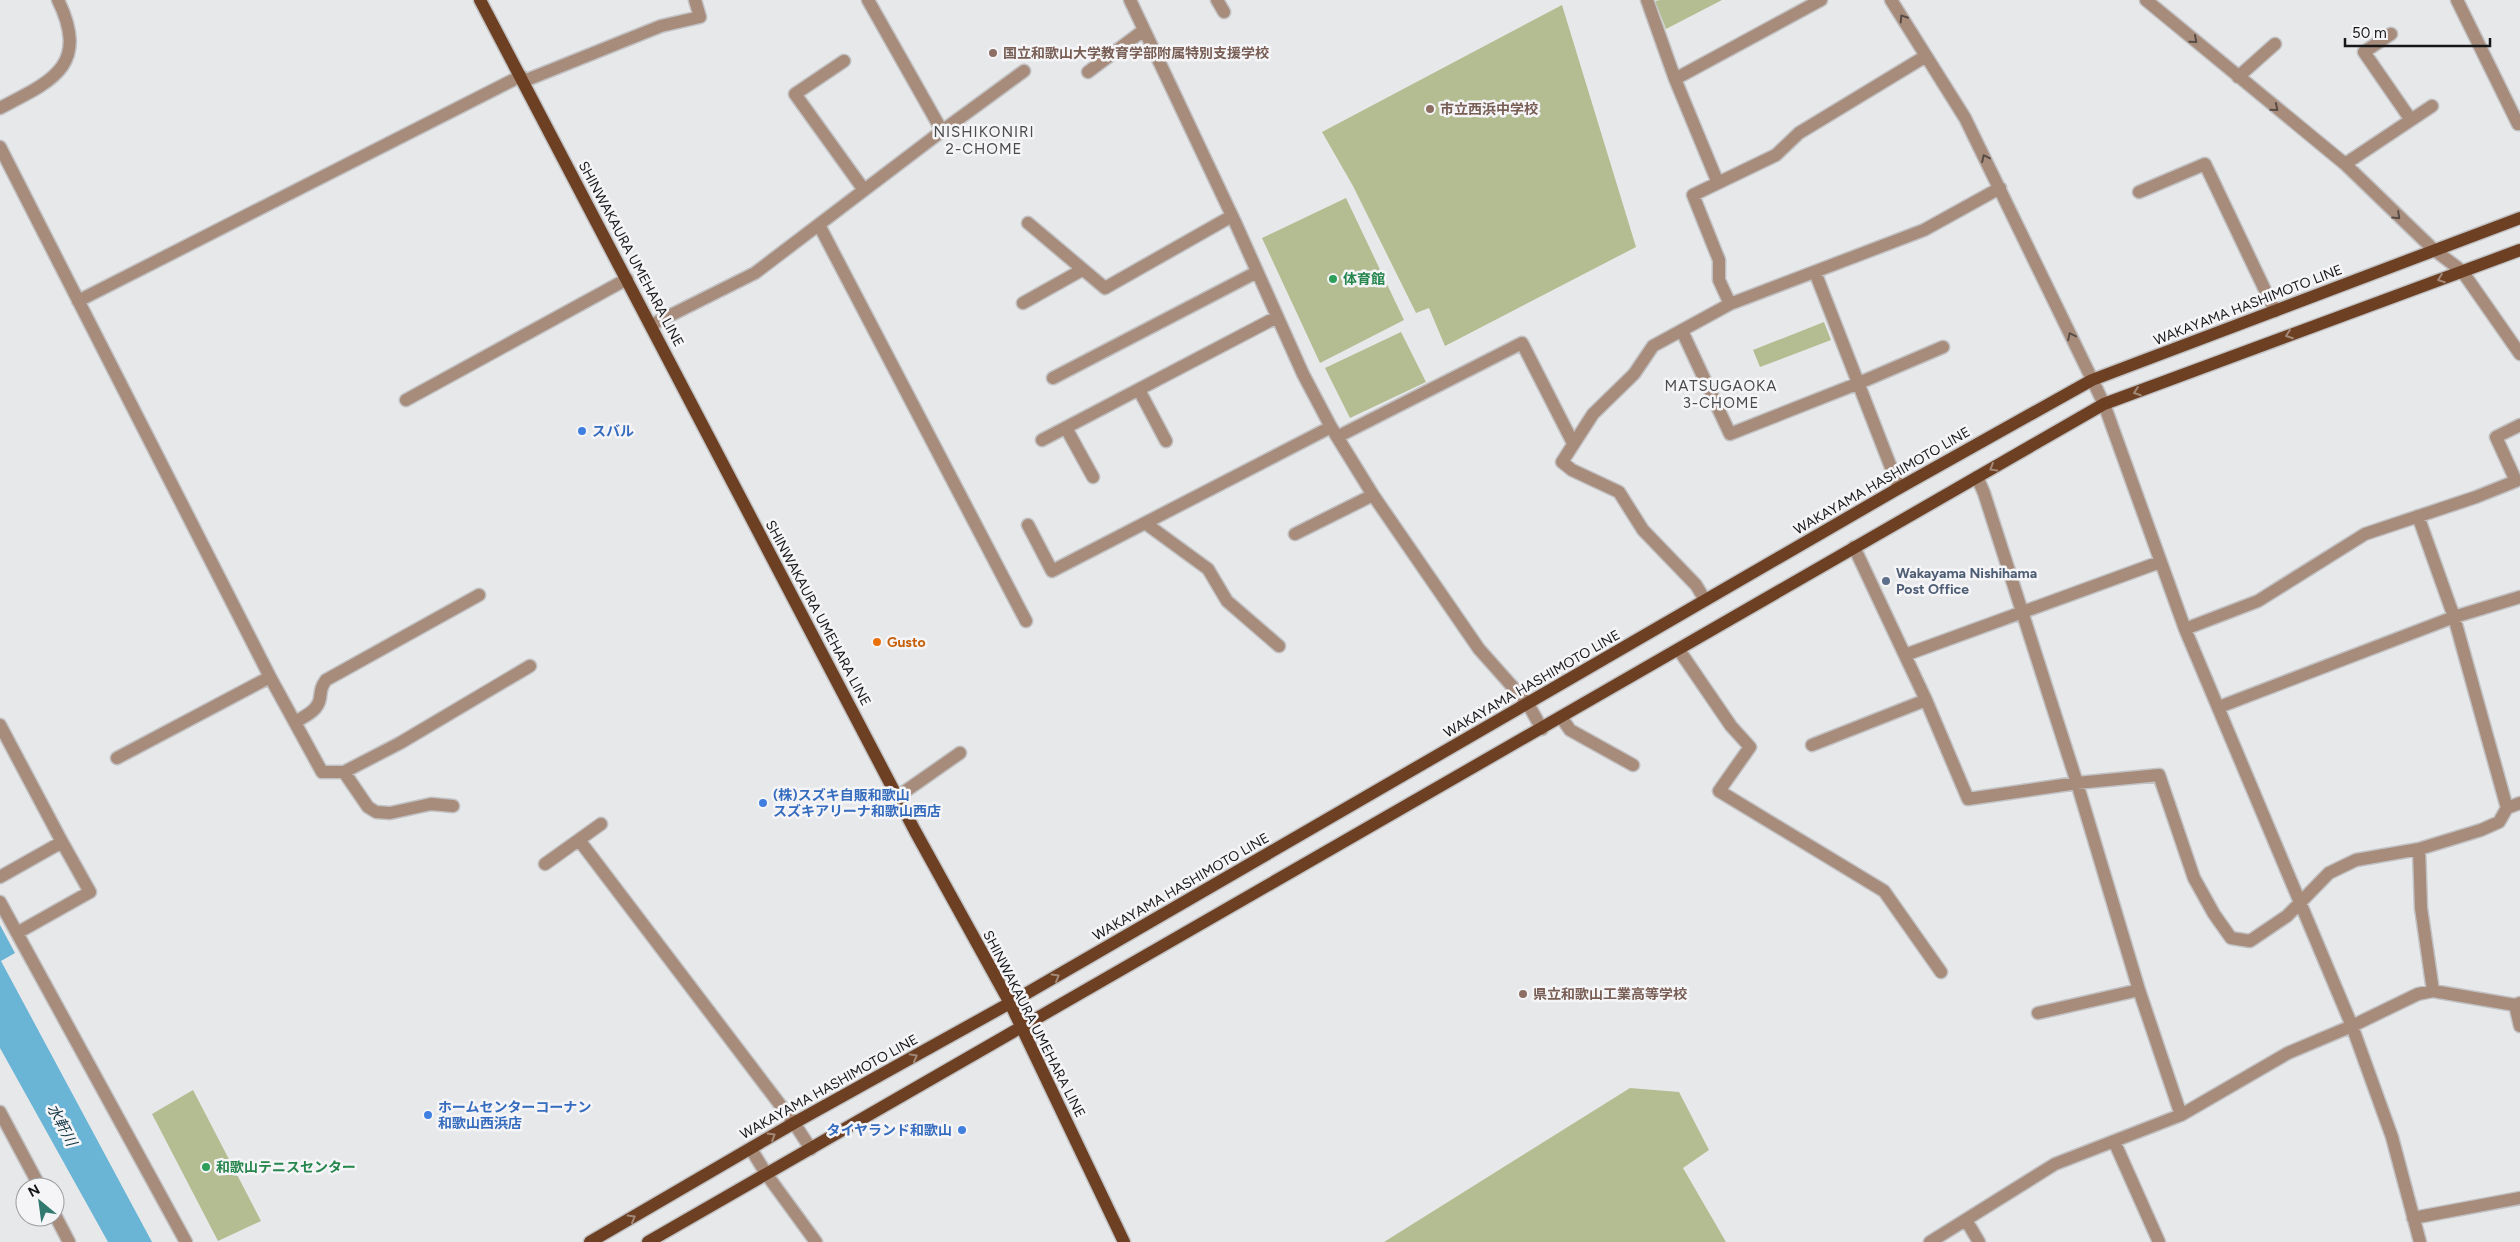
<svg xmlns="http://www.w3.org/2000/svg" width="2520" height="1242" font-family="Figtree,'Noto Sans JP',sans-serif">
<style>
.green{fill:#b4bd92}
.water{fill:#6ab5d6}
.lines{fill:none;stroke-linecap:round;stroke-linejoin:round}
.minor-casing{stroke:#c2c2c4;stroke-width:15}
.major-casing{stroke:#c2c2c4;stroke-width:15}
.minor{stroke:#a78c7c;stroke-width:12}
.major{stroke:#6d4023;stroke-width:12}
.oneway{stroke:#584c45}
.oneway2{stroke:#a38878}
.education-dot{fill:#8d6e63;stroke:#f5f5f8;stroke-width:2}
.leisure-dot{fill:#2e9e5b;stroke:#f5f5f8;stroke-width:2}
.shop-dot{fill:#3f7fe0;stroke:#f5f5f8;stroke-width:2}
.service-dot{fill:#5c6f8a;stroke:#f5f5f8;stroke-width:2}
.food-dot{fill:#e8710a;stroke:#f5f5f8;stroke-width:2}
.labels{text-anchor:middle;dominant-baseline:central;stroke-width:5;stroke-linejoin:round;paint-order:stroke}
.education-label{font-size:14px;font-weight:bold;fill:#785e54;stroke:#f5f5f8;text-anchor:start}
.street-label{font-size:14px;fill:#171718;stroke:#f5f5f8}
.leisure-label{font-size:14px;font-weight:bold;fill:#27864d;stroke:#f5f5f8;text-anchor:start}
.shop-label{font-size:14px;font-weight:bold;fill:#366cbe;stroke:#f5f5f8;text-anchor:start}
.service-label{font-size:14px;font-weight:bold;fill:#4e5e75;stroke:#f5f5f8;text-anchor:start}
.food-label{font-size:14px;font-weight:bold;fill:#c56008;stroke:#f5f5f8;text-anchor:start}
.neighbourhood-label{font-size:15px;letter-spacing:1px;fill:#4a4b4d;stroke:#f5f5f8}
.water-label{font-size:15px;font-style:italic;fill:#143745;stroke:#f5f5f8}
</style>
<rect width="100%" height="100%" fill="#e7e8ea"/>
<!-- green -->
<path class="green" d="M 1660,0 L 1722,0 L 1666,29 L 1655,1 Z
M 1562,5 L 1636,247 L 1445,346 L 1429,308 L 1416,313 L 1353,186 L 1322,132 Z
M 1346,198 L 1404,320 L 1320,363 L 1262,238 Z
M 1824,322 L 1831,340 L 1760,367 L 1753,350 Z
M 1401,332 L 1426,382 L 1350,418 L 1325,368 Z
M 1630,1088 L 1679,1092 L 1709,1150 L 1683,1168 L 1726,1242 L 1384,1242 Z
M 193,1090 L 261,1221 L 218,1241 L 152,1114 Z"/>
<!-- water -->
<path class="water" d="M 0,925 L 15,953 L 1,961 L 152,1242 L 108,1242 L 0,1048 Z"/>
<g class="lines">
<defs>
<path id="minor" d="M 868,0 L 942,131
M 1130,0 L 1235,222 L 1303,374 L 1331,427 L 1373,495 L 1479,649 L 1528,704 L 1542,729
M 1217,0 L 1224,12
M 1647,0 L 1675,79 L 1718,183
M 1891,0 L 1965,118 L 2104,404 L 2185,629 L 2352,1026 L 2392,1137 L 2420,1242
M 2146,0 L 2345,164 L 2433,249 L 2462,271 L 2520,354
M 2457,0 L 2518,124 L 2520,124
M 2391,34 L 2364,52 L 2411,120
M 844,61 L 795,94 L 864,190
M 1088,72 L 1144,30
M 2238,77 L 2275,44
M 1675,79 L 1821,0
M 524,81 L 661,26 L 700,17 L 695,0
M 0,108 C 52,81 90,66 58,0
M 0,147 L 270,677 L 322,772 L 344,772 L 400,743 L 530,666
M 2345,164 L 2432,106
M 2139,192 L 2205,164 L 2275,311
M 1028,223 L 1105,288 L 1232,216
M 819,225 L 1026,621
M 1815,272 L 1899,488
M 78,301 L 521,76
M 1023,303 L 1082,270
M 1730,304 L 1719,280 L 1719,260 L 1693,195 L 1776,155 L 1799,133 L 1926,56
M 651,325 L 755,273 L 942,131 L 1024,71
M 1682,331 L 1730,434 L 1859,383 L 1943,347
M 1053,378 L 1257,272
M 1139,390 L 1166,441
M 406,400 L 627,279
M 1066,428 L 1093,477
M 1337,437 L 1522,343 L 1573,443
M 1042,440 L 1277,317
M 1977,477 L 1984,493 L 2077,783 L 2139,990 L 2181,1115
M 2418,516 L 2454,617 L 2507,808 L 2520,803
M 1145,523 L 1208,569 L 1227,601 L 1279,646
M 1028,525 L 1052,571 L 1331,427
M 1295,534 L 1373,495
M 1854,547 L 1926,700
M 1705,600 L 1696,585 L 1643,530 L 1619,492 L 1572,470 L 1562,462 L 1593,414 L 1634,374 L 1653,346 L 1730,304 L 1924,230 L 2000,188
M 2185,629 L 2258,601 L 2365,534 L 2476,497 L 2516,481 L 2496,437 L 2520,425
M 1679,650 L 1731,726 L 1750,747 L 1719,791 L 1884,891 L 1941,972
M 1905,655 L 2160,562
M 2219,707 L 2454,617 L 2520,597
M 1561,717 L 1570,730 L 1633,765
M 295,722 C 305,716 318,711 320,698 C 321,690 321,687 326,680 L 479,595
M 0,725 L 62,842 L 0,877
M 1812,745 L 1926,700 L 1968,799 L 2077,783 L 2159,775 L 2194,878 L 2214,914 L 2231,938 L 2250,941 L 2287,916 L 2329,873 L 2356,860 L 2419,849
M 117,758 L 270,677
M 344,772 L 368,807 L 376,812 L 390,813 L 431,804 L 453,806
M 897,797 L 960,753
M 579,840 L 794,1123 L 811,1149
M 545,864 L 601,824
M 0,902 L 186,1242
M 17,933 L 90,892 L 62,842
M 2433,991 L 2421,908 L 2419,849 L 2481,830 L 2499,822 L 2507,808
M 2515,1005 L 2520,1026
M 2038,1013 L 2139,990
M 0,1112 L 40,1187
M 2114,1141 L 2159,1242
M 751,1149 L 767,1175 L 816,1242
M 55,1215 L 69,1242
M 2413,1218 L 2520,1198
M 1966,1220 L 1979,1242
M 1930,1242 L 2055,1164 L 2181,1115 L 2288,1053 L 2352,1026 L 2418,994 L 2433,991 L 2515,1005 L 2520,1003"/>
<path id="major" d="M 480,0 L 915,831 L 1010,1003 L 1124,1242
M 590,1242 L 794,1123 L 1010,1003 L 1899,488 L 2092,380 L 2520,218
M 648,1242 L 2104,404 L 2520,250"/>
</defs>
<!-- minor casing -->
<use href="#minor" class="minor-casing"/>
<!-- major casing -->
<use href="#major" class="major-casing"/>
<!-- minor -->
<use href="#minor" class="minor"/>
<!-- major -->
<use href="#major" class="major"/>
</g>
<!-- one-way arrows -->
<defs><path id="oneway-chevron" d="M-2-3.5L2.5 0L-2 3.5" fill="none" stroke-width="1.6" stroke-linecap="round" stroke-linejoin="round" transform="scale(1.25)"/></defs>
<g class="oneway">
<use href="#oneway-chevron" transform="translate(1903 18) rotate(-123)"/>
<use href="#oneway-chevron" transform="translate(2194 40) rotate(40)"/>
<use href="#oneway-chevron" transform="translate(2275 108) rotate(39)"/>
<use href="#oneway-chevron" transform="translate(1985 158) rotate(-116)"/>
<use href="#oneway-chevron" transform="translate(2397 216) rotate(43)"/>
<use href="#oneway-chevron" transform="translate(2071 336) rotate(-116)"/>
</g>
<g class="oneway2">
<use href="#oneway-chevron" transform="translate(2441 279) rotate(160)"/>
<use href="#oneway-chevron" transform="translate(2289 335) rotate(160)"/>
<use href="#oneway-chevron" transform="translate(2137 392) rotate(160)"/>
<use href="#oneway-chevron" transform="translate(1993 468) rotate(150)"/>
<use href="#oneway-chevron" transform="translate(1056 977) rotate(-30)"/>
<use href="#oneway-chevron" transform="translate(914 1057) rotate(-29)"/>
<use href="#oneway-chevron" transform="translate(772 1136) rotate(-31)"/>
<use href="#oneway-chevron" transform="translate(632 1218) rotate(-30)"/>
</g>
<!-- markers -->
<g class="education-dot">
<circle cx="993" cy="53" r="5"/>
<circle cx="1430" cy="109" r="5"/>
<circle cx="1523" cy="994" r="5"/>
</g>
<g class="leisure-dot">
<circle cx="1333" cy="279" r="5"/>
<circle cx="206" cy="1167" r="5"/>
</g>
<g class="shop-dot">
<circle cx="582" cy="431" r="5"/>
<circle cx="763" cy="803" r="5"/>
<circle cx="428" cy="1115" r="5"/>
<circle cx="962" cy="1130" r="5"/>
</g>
<circle class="service-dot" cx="1886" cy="581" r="5"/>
<circle class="food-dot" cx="877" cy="642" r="5"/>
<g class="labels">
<!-- education labels -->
<g class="education-label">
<text x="1003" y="53">国立和歌山大学教育学部附属特別支援学校</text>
<text x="1440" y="109">市立西浜中学校</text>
<text x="1533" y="994">県立和歌山工業高等学校</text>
</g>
<!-- street labels -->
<g class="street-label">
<text transform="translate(631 254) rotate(62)">SHINWAKAURA UMEHARA LINE</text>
<text transform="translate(2248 305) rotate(-21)">WAKAYAMA HASHIMOTO LINE</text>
<text transform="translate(1882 481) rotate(-30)">WAKAYAMA HASHIMOTO LINE</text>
<text transform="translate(818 613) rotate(62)">SHINWAKAURA UMEHARA LINE</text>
<text transform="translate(1532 684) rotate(-30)">WAKAYAMA HASHIMOTO LINE</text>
<text transform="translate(1181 887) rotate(-30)">WAKAYAMA HASHIMOTO LINE</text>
<text transform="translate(1034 1024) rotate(63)">SHINWAKAURA UMEHARA LINE</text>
<text transform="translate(829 1087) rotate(-29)">WAKAYAMA HASHIMOTO LINE</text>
</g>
<!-- leisure labels -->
<g class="leisure-label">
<text x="1343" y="279">体育館</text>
<text x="216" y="1167">和歌山テニスセンター</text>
</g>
<!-- shop labels -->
<g class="shop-label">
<text x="592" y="431">スバル</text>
<text x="773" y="795">(株)スズキ自販和歌山<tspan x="773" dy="16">スズキアリーナ和歌山西店</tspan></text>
<text x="438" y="1107">ホームセンターコーナン<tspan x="438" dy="16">和歌山西浜店</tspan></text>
<text x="952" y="1130" text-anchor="end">タイヤランド和歌山</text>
</g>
<!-- service labels -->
<g class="service-label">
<text x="1896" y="573">Wakayama Nishihama<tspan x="1896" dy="16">Post Office</tspan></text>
</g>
<!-- food labels -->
<g class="food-label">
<text x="887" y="642">Gusto</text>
</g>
<!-- neighbourhood labels -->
<g class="neighbourhood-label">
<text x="984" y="132">NISHIKONIRI<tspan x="984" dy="17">2-CHOME</tspan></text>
<text x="1721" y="386">MATSUGAOKA<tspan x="1721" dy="17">3-CHOME</tspan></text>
</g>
<!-- water labels -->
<g class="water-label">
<text transform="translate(62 1125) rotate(62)">水軒川</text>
</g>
</g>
<!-- north arrow -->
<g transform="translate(40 1202) rotate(331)"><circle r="24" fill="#f5f5f8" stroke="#9c9c9e"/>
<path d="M0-4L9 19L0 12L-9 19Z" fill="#327970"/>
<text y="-8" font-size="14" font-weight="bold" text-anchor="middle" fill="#171718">N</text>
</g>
<!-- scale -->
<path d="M2345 38v8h145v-8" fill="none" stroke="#171718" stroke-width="2.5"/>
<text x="2352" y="38" font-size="15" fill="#171718" stroke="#f5f5f8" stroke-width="4" paint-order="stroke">50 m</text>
</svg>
